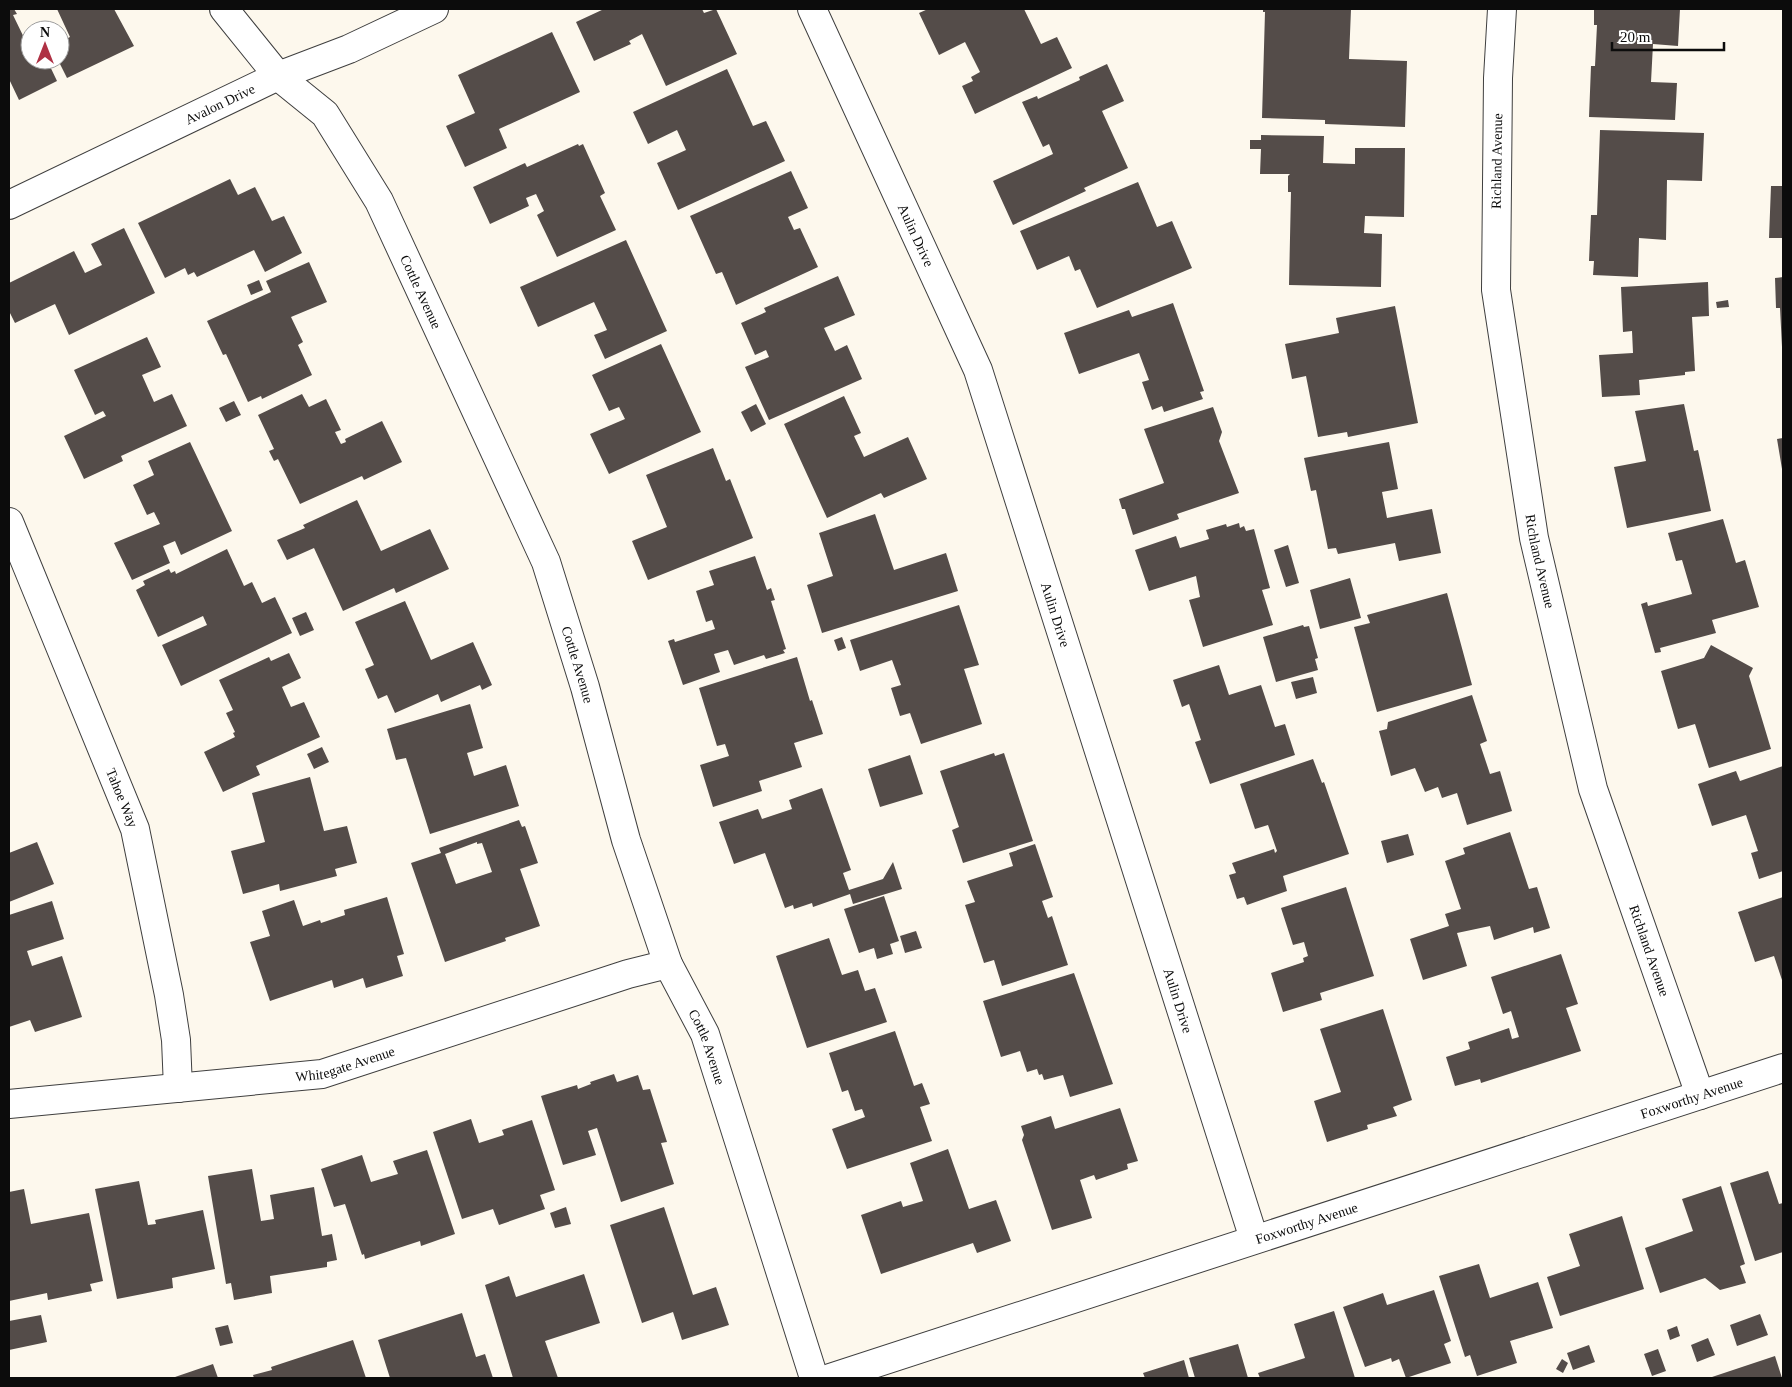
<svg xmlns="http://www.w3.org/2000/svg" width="1792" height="1387" font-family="Georgia,serif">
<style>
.building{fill:#544c49;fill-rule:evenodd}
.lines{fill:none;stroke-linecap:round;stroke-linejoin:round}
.minor-casing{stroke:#3f3f3f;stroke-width:30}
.tertiary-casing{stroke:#3f3f3f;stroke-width:30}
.minor{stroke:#fff;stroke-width:28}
.tertiary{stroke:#fff;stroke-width:28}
.labels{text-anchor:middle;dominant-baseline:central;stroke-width:5;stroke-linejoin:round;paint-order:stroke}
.street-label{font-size:14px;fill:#0c0c0c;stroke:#fff}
</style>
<rect width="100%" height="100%" fill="#fdf8ed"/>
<!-- building -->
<path class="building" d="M 9,9 L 14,9 L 17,14 L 13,15 L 30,50 L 30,60 L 47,60 L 57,81 L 19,100 L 9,79 Z
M 57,9 L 114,9 L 134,46 L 67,78 L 58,60 L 60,60 L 60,42 L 70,37 Z
M 604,9 L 702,9 L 704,13 L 716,9 L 737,54 L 666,86 L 642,34 L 629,41 L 631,44 L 594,61 L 576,22 Z
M 928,9 L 1024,9 L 1041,44 L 1057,37 L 1072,68 L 975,114 L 962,86 L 973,81 L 971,77 L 980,72 L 965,42 L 939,55 L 919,13 Z
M 1263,9 L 1351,9 L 1349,59 L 1407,61 L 1405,127 L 1325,124 L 1325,120 L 1262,118 L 1265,12 L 1263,12 Z
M 1594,9 L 1680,9 L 1678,46 L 1653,44 L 1651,82 L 1677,83 L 1675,120 L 1589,117 L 1591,66 L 1595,66 L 1597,25 L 1594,25 Z
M 552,32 L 580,92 L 499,129 L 507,148 L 465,167 L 446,126 L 475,113 L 458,75 Z
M 1107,64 L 1124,101 L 1102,111 L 1128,168 L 1084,188 L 1086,191 L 1013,225 L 993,181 L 1053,154 L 1049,144 L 1043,147 L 1022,102 L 1037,96 L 1038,99 L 1080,80 L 1079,77 Z
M 727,69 L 753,126 L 766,121 L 785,161 L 678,210 L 657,163 L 686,150 L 677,130 L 648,144 L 633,112 Z
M 1600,130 L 1704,133 L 1702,181 L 1667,180 L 1666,240 L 1639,238 L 1638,277 L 1593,275 L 1594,261 L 1589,261 L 1591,215 L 1597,215 Z
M 1261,135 L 1324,136 L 1323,163 L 1355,164 L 1355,148 L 1405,148 L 1404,217 L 1365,216 L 1364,233 L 1382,234 L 1381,287 L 1289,285 L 1291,192 L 1288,192 L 1288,176 L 1290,174 L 1260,174 L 1261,149 L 1250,149 L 1250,140 L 1261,140 Z
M 578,144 L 579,146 L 583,144 L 605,193 L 600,196 L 616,230 L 557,257 L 537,215 L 544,211 L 536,194 L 526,198 L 529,206 L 490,224 L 473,187 L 525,163 L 527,167 Z
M 791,171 L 808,208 L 788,217 L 794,230 L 800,228 L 818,267 L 736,305 L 722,272 L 716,274 L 690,216 Z
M 230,179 L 238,195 L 255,187 L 272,221 L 284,216 L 302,253 L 265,272 L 254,250 L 197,277 L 194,272 L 188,275 L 185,268 L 165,278 L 138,223 Z
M 1138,182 L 1157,227 L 1172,221 L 1192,268 L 1097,308 L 1080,269 L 1075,271 L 1069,256 L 1037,270 L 1020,231 Z
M 1771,186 L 1783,186 L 1783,238 L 1769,238 Z
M 124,228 L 155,293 L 69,335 L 55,304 L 15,323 L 9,311 L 9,283 L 74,251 L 85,273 L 102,265 L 91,244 Z
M 626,240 L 667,331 L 605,359 L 594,335 L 607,330 L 594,302 L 538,327 L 520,287 Z
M 309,262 L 327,302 L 291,317 L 303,342 L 298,345 L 312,375 L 262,399 L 261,396 L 248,402 L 226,354 L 223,355 L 207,321 L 271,292 L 266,281 Z
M 838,276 L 855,315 L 824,328 L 835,351 L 847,345 L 862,379 L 769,420 L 745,367 L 769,357 L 766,350 L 755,355 L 741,323 L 766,312 L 764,308 Z
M 1783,277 L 1783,347 L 1782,347 L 1780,308 L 1776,308 L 1775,278 Z
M 259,280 L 263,290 L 251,295 L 247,285 Z
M 1708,282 L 1709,316 L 1692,317 L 1695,371 L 1685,372 L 1685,375 L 1639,380 L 1640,395 L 1602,397 L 1599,355 L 1633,353 L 1632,331 L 1623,332 L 1621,287 Z
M 1728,300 L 1729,307 L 1717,308 L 1716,302 Z
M 1173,303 L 1204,391 L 1200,392 L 1203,399 L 1164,412 L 1162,406 L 1152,410 L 1142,382 L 1149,380 L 1139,353 L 1079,374 L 1064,333 L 1129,310 L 1132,317 Z
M 1395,306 L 1418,423 L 1348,437 L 1347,432 L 1318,437 L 1306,376 L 1292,379 L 1285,344 L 1339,333 L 1336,318 Z
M 147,337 L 161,367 L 142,375 L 154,402 L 172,394 L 187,426 L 121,456 L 123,461 L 84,479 L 64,436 L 106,416 L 103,411 L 95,415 L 74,370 Z
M 661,344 L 701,432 L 609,474 L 590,434 L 625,419 L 619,407 L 609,411 L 592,375 Z
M 302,394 L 309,407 L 326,399 L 341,430 L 335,432 L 341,444 L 346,442 L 345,439 L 382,421 L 402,462 L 364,480 L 362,476 L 300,504 L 278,459 L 274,461 L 269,451 L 274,449 L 258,415 Z
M 844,396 L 861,433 L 854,436 L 864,457 L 908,437 L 927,479 L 884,498 L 881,493 L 827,518 L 784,424 Z
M 234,401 L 241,415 L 226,422 L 219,408 Z
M 756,404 L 766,424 L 751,432 L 741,412 Z
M 1684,404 L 1694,451 L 1698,450 L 1711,511 L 1627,528 L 1614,467 L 1646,461 L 1635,411 Z
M 1213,407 L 1222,432 L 1219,441 L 1239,493 L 1177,514 L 1179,519 L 1133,535 L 1125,509 L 1122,509 L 1119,499 L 1164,483 L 1144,429 Z
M 1783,438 L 1783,469 L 1782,469 L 1777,439 Z
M 190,442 L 232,531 L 181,555 L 175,541 L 163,546 L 170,563 L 132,580 L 114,543 L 160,524 L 154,512 L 147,515 L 133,485 L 154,475 L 148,461 Z
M 1389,442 L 1398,489 L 1382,492 L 1387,518 L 1432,509 L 1441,553 L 1399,561 L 1395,543 L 1338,554 L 1336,548 L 1328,549 L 1316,490 L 1311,491 L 1304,458 Z
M 713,448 L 726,481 L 730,479 L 753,538 L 648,580 L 632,541 L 667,527 L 646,475 Z
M 357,500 L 381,551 L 430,529 L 449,569 L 396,593 L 394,588 L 343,611 L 314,548 L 287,560 L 277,540 L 305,528 L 303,525 Z
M 875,514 L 894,570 L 946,553 L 958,591 L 822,633 L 807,585 L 833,576 L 819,533 Z
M 1723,519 L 1736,563 L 1745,560 L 1759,607 L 1712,620 L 1716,633 L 1660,648 L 1661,652 L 1655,653 L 1641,604 L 1647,602 L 1648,606 L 1692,594 L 1682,560 L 1676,561 L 1668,533 Z
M 1239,523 L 1240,528 L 1244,526 L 1246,531 L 1254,529 L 1270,588 L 1262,590 L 1273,625 L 1203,647 L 1189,600 L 1200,597 L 1196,576 L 1149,591 L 1135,550 L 1176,536 L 1180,548 L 1209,539 L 1206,530 L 1226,524 L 1227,527 Z
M 1288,545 L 1299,583 L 1286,587 L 1274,550 Z
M 227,549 L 244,586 L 252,582 L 262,603 L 275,597 L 292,633 L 181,686 L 162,645 L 207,625 L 203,616 L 158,637 L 136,590 L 145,585 L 143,581 L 169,569 L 171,573 L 175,571 L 176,574 Z
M 755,556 L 767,590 L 771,588 L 775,600 L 771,601 L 786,649 L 783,650 L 785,653 L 766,659 L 764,655 L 734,665 L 728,650 L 714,654 L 720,672 L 683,685 L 668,641 L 674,639 L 675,642 L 715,629 L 712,620 L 706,622 L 696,591 L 714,585 L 709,571 Z
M 1350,578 L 1361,618 L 1320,629 L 1310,590 Z
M 1447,593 L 1472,685 L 1377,712 L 1354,627 L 1370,623 L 1367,615 Z
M 405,601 L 431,660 L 473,642 L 492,685 L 482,690 L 480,685 L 441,702 L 438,694 L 395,713 L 387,695 L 378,699 L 365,669 L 374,665 L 355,622 Z
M 959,605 L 979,665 L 964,669 L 982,724 L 921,744 L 910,713 L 900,716 L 891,688 L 901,685 L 892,660 L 860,671 L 850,640 Z
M 306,612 L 314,630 L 300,636 L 292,618 Z
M 1303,625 L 1304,627 L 1309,626 L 1318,658 L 1315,659 L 1318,670 L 1276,682 L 1263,637 Z
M 842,637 L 846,648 L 838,651 L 834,640 Z
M 1711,645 L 1753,668 L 1749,676 L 1771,749 L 1709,768 L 1695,724 L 1678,729 L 1661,671 L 1704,658 Z
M 289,653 L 301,678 L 282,687 L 291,707 L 304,702 L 320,737 L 256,766 L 260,775 L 223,792 L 204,752 L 235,737 L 233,733 L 235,732 L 226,713 L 233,710 L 219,680 L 269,657 L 271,661 Z
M 797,657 L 810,701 L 812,700 L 823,734 L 794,743 L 802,767 L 759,781 L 762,791 L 713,807 L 700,765 L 729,756 L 725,744 L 717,746 L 699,688 Z
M 1219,665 L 1229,695 L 1261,685 L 1275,727 L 1285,724 L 1295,755 L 1210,784 L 1195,742 L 1201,740 L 1189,704 L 1182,707 L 1173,680 Z
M 1313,677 L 1317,693 L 1296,699 L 1291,682 Z
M 1472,695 L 1487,741 L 1480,744 L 1490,774 L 1500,771 L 1512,811 L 1467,825 L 1457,793 L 1442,798 L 1438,787 L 1425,792 L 1415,768 L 1391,776 L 1379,731 L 1387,729 L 1388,722 Z
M 470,704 L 483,748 L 467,753 L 474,776 L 506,765 L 519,806 L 430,834 L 406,758 L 396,760 L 387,729 Z
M 322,747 L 329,762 L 314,769 L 307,754 Z
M 994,753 L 995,756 L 1004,753 L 1033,841 L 963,863 L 952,830 L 959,827 L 940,771 Z
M 910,755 L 923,794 L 880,807 L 868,769 Z
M 1313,759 L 1322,783 L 1324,782 L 1349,854 L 1283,876 L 1287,891 L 1247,905 L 1244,897 L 1237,899 L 1229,875 L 1236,873 L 1232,863 L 1274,849 L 1275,853 L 1277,851 L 1268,825 L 1255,829 L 1240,784 Z
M 1783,766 L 1783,871 L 1759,879 L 1751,853 L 1758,851 L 1746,815 L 1712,826 L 1698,784 L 1736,771 L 1740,781 Z
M 310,777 L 324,831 L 347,826 L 357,863 L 335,869 L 337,876 L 280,891 L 279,884 L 243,894 L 231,851 L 265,842 L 252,793 Z
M 822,788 L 851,870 L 843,873 L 849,890 L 883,879 L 893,862 L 902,889 L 853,904 L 850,894 L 813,907 L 812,903 L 794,909 L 793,905 L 785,908 L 765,853 L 734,864 L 719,822 L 758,809 L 762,819 L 792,809 L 789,800 Z
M 519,820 L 522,827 L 525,826 L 538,863 L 520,869 L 540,926 L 505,938 L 506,941 L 445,962 L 411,863 L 441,853 L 439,848 ZM 477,842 L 477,844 L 482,843 L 492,872 L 456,884 L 445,854 Z
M 1510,832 L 1529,889 L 1537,887 L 1550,928 L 1534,933 L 1533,927 L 1494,940 L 1490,926 L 1457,933 L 1467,966 L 1423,980 L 1410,939 L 1449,926 L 1445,914 L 1461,909 L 1445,861 L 1465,854 L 1463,848 Z
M 1408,834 L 1414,855 L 1387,863 L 1381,841 Z
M 37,842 L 54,884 L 9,902 L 9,853 Z
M 1035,844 L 1053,897 L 1042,901 L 1048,918 L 1052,916 L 1068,965 L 1002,986 L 994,960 L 984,963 L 965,905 L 975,902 L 967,881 L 1013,866 L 1009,853 Z
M 1346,887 L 1374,976 L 1320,993 L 1322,1000 L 1283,1012 L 1271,973 L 1304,962 L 1303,958 L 1308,956 L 1304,942 L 1293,945 L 1281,908 Z
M 884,896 L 899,941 L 890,944 L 893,954 L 877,959 L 874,948 L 859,953 L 844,909 Z
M 387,897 L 404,954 L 397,956 L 403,976 L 366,988 L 363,978 L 334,988 L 332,980 L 270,1001 L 250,942 L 270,936 L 262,911 L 294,900 L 303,926 L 320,920 L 321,923 L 345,915 L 344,910 Z
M 1783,897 L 1783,983 L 1774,956 L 1755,962 L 1738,912 Z
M 52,901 L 64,939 L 27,951 L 32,966 L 62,956 L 82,1017 L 35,1032 L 30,1020 L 9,1027 L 9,915 Z
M 916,931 L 922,948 L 905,953 L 900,936 Z
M 829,938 L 842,975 L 858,970 L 865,991 L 875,988 L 887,1022 L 807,1048 L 776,956 Z
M 1561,954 L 1578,1004 L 1566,1008 L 1581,1051 L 1481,1083 L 1480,1079 L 1455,1086 L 1446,1057 L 1470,1049 L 1468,1042 L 1509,1028 L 1512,1039 L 1519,1037 L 1511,1011 L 1503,1014 L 1491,977 Z
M 1074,973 L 1113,1084 L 1070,1097 L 1063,1075 L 1044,1080 L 1042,1074 L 1039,1075 L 1037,1069 L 1027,1072 L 1020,1051 L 1001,1057 L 983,1001 Z
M 1383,1009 L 1412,1100 L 1393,1107 L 1397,1116 L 1367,1125 L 1368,1129 L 1327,1142 L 1314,1101 L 1341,1092 L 1320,1029 Z
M 895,1031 L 914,1086 L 922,1083 L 930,1104 L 920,1107 L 932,1141 L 847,1169 L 832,1129 L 865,1117 L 862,1109 L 855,1111 L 848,1090 L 842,1092 L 829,1053 Z
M 614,1074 L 617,1082 L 638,1075 L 643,1090 L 650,1089 L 667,1142 L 661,1143 L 674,1184 L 621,1202 L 597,1128 L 588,1131 L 596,1155 L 563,1165 L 541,1096 L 577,1085 L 578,1089 L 591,1084 L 590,1082 Z
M 1120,1108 L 1138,1161 L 1127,1164 L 1128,1169 L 1096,1180 L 1094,1175 L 1080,1180 L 1092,1218 L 1052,1230 L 1022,1140 L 1024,1135 L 1021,1126 L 1051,1116 L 1055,1129 Z
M 471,1119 L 479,1143 L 504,1135 L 502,1130 L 532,1120 L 555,1190 L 540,1195 L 545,1209 L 499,1225 L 493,1209 L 462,1219 L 433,1132 Z
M 948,1149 L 969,1209 L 996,1200 L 1011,1241 L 977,1253 L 973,1243 L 881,1274 L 861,1215 L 901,1201 L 903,1207 L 923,1201 L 910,1163 Z
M 427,1150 L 455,1234 L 421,1246 L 420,1241 L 365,1259 L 364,1254 L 362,1255 L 345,1204 L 334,1207 L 321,1169 L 362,1155 L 371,1182 L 398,1174 L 393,1161 Z
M 252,1169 L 261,1221 L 274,1219 L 270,1195 L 314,1187 L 322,1236 L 332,1234 L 337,1260 L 327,1262 L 327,1267 L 270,1276 L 272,1293 L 234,1300 L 231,1283 L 226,1284 L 208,1176 Z
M 1768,1171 L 1779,1204 L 1783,1203 L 1783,1252 L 1755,1261 L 1730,1183 Z
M 139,1181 L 148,1225 L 156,1224 L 155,1220 L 203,1210 L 215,1269 L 172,1278 L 173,1288 L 117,1299 L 95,1189 Z
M 1721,1186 L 1745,1264 L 1740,1266 L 1746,1283 L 1720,1290 L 1705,1278 L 1660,1293 L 1645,1248 L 1693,1231 L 1682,1199 Z
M 24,1189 L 31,1224 L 89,1213 L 103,1281 L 90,1284 L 92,1291 L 48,1300 L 47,1293 L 9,1301 L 9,1192 Z
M 566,1207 L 571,1224 L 555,1228 L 550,1213 Z
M 664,1207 L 693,1295 L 716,1287 L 729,1325 L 682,1340 L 673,1312 L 642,1323 L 610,1225 Z
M 1622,1216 L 1644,1289 L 1560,1316 L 1547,1277 L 1580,1266 L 1569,1234 Z
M 1479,1264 L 1490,1298 L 1538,1282 L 1553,1328 L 1510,1341 L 1517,1363 L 1477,1376 L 1470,1355 L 1465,1357 L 1439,1276 Z
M 584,1274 L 600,1323 L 545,1341 L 558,1378 L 513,1378 L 485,1285 L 509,1276 L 516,1297 Z
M 1434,1290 L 1451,1341 L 1444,1344 L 1451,1363 L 1406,1378 L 1399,1359 L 1392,1362 L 1391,1358 L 1365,1367 L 1343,1307 L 1383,1293 L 1387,1305 Z
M 1334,1311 L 1355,1378 L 1260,1378 L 1258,1373 L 1305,1358 L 1294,1324 Z
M 462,1313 L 476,1357 L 485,1354 L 493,1378 L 390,1378 L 378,1340 Z
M 1760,1314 L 1768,1335 L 1737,1346 L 1730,1325 Z
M 41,1315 L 47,1342 L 9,1350 L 9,1321 Z
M 228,1325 L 233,1343 L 220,1346 L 215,1328 Z
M 1677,1326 L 1680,1336 L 1670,1340 L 1667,1330 Z
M 1708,1338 L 1715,1355 L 1697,1362 L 1691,1345 Z
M 353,1340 L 366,1378 L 254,1378 L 253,1375 L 272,1370 L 271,1367 Z
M 1238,1344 L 1248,1378 L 1195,1378 L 1189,1358 Z
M 1589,1345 L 1595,1362 L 1573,1370 L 1567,1353 Z
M 1658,1349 L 1666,1371 L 1652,1376 L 1644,1354 Z
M 1775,1356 L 1782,1378 L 1709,1378 Z
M 1562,1359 L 1568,1363 L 1563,1373 L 1556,1369 Z
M 1184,1360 L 1189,1378 L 1145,1378 L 1143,1373 Z
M 213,1364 L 218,1378 L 176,1378 L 175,1377 Z"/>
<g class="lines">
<defs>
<g id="minor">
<path id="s1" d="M 224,9 L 278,76 L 325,114 L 379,201 L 546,562 L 585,687 L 626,840 L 668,964 L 705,1034 L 814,1378"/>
<path id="s2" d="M 812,9 L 978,370 L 1254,1239"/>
<path id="s3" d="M 1502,9 L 1498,78 L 1496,290 L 1534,538 L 1593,789 L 1700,1095"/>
<path id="s4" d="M 9,205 L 278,76 L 349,49 L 434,9"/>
<path id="s5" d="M 9,522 L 135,829 L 169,995 L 176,1040 L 178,1088"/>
<path id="s6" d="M 9,1104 L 322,1074 L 628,974 L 668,964"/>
</g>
<g id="tertiary">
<path id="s7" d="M 830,1378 L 1783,1068"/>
</g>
</defs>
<!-- minor casing -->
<use href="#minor" class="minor-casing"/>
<!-- tertiary casing -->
<use href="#tertiary" class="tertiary-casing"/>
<!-- minor -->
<use href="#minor" class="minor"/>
<!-- tertiary -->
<use href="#tertiary" class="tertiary"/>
</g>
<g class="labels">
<!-- street labels -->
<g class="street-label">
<text stroke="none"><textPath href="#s4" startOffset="234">Avalon Drive</textPath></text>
<text transform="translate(1497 161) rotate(-89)">Richland Avenue</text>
<text stroke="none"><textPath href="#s2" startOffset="249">Aulin Drive</textPath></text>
<text stroke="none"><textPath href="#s1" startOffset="349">Cottle Avenue</textPath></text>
<text stroke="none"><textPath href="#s3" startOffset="556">Richland Avenue</textPath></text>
<text stroke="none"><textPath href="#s2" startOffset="654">Aulin Drive</textPath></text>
<text stroke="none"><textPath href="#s1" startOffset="754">Cottle Avenue</textPath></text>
<text stroke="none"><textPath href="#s5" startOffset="298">Tahoe Way</textPath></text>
<text stroke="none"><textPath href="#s3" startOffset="961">Richland Avenue</textPath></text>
<text stroke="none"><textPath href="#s2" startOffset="1059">Aulin Drive</textPath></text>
<text stroke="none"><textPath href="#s1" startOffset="1159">Cottle Avenue</textPath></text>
<text stroke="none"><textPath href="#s6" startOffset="339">Whitegate Avenue</textPath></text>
<text stroke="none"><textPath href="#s7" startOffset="906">Foxworthy Avenue</textPath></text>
<text stroke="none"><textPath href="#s7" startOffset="501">Foxworthy Avenue</textPath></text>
</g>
</g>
<!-- border -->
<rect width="1792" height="1387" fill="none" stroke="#0c0c0c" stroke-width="20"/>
<!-- north arrow -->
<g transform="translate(45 45)"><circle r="24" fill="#ffffff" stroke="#9e9e9e"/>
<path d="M0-4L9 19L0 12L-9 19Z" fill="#af3144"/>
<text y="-8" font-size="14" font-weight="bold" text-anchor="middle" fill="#0c0c0c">N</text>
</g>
<!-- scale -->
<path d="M1612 42v8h112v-8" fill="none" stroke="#0c0c0c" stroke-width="2.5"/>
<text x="1620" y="42" font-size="15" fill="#0c0c0c" stroke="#ffffff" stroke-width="4" paint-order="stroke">20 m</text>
</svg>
